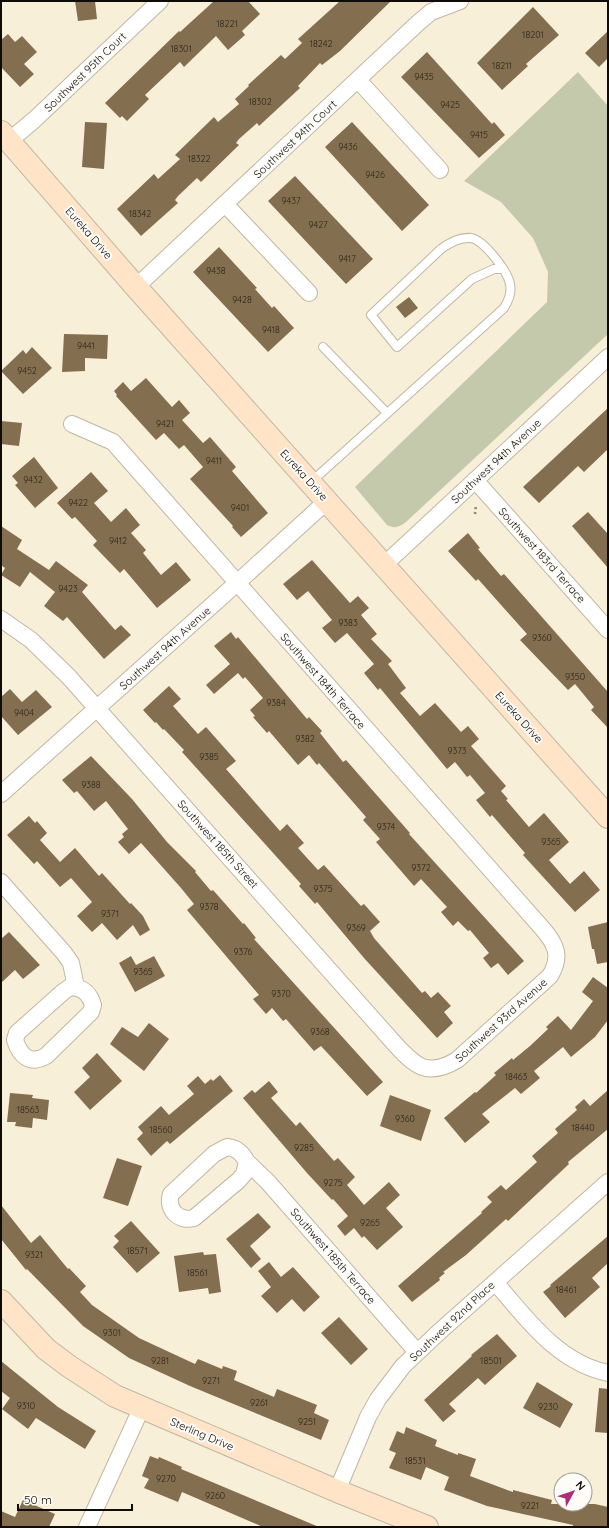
<svg xmlns="http://www.w3.org/2000/svg" width="609" height="1528" font-family="Quicksand,sans-serif">
<style>
.green{fill:#c4c9ac}
.building{fill:#846e50}
.lines{fill:none;stroke-linecap:round;stroke-linejoin:round}
.lane-casing{stroke:#c0b7a3;stroke-width:10}
.street-casing{stroke:#c0b7a3;stroke-width:18}
.secondary-casing{stroke:#c0b7a3;stroke-width:24}
.path{stroke:#888273;stroke-width:2.5;stroke-dasharray:2 3;stroke-linecap:butt}
.lane{stroke:#fff;stroke-width:8}
.street{stroke:#fff;stroke-width:16}
.secondary{stroke:#ffe4c8;stroke-width:22}
.labels{text-anchor:middle;dominant-baseline:central;stroke-width:4;stroke-linejoin:round;paint-order:stroke}
.number-label{font-size:9px;fill:#2c2418}
.street-label{font-size:11px;fill:#0e0b05;stroke:#fefcf8}
</style>
<rect width="100%" height="100%" fill="#f8efd9"/>
<!-- green -->
<path class="green" d="M 578,72 L 608,106 L 608,334 L 406,522 C 399,527 395,529 387,525 L 355,487 L 547,302 L 548,272 L 533,238 L 501,202 L 464,181 Z"/>
<!-- building -->
<path class="building" d="M 75,1 L 95,1 L 97,19 L 78,21 Z
M 214,1 L 248,1 L 260,14 L 242,31 L 245,35 L 228,50 L 216,36 L 184,67 L 180,62 L 145,95 L 149,99 L 127,121 L 122,116 L 120,118 L 105,103 L 179,31 L 180,32 Z
M 340,1 L 391,1 L 340,51 L 322,65 L 320,63 L 298,86 L 300,88 L 259,126 L 257,123 L 239,139 L 236,143 L 239,145 L 201,182 L 197,178 L 178,196 L 175,200 L 178,203 L 141,236 L 117,209 L 154,174 L 158,179 L 180,159 L 175,155 L 214,117 L 218,122 L 239,104 L 235,99 L 249,86 L 248,85 L 281,55 L 285,59 L 302,43 L 298,39 Z
M 533,7 L 559,35 L 526,64 L 528,66 L 502,90 L 477,63 Z
M 608,31 L 608,58 L 599,67 L 585,53 Z
M 8,34 L 15,42 L 22,36 L 37,52 L 24,64 L 34,74 L 20,87 L 1,67 L 1,40 Z
M 427,52 L 492,124 L 494,122 L 505,135 L 479,158 L 401,77 Z
M 85,122 L 107,123 L 104,169 L 82,167 Z
M 352,122 L 429,205 L 402,231 L 325,147 Z
M 295,176 L 373,259 L 346,284 L 268,201 Z
M 219,247 L 257,288 L 255,289 L 272,308 L 274,306 L 294,328 L 268,352 L 193,272 Z
M 409,297 L 418,308 L 405,318 L 396,307 Z
M 64,334 L 108,335 L 107,359 L 85,358 L 85,371 L 62,372 Z
M 32,347 L 52,368 L 23,394 L 1,371 L 23,350 L 26,354 Z
M 146,378 L 172,407 L 179,400 L 190,413 L 182,420 L 203,443 L 210,437 L 236,467 L 232,471 L 268,513 L 241,537 L 232,527 L 233,526 L 190,479 L 203,467 L 184,445 L 179,449 L 164,433 L 156,440 L 116,396 L 117,395 L 114,391 L 123,382 L 131,391 Z
M 608,408 L 608,449 L 584,472 L 578,466 L 539,503 L 523,487 Z
M 1,421 L 22,423 L 19,446 L 1,444 Z
M 34,457 L 58,488 L 35,508 L 15,485 L 18,483 L 12,476 Z
M 91,472 L 108,491 L 94,503 L 111,522 L 126,508 L 140,525 L 131,533 L 146,550 L 143,553 L 161,575 L 176,562 L 191,580 L 157,608 L 124,569 L 120,573 L 93,545 L 97,541 L 75,517 L 72,519 L 57,503 Z
M 588,512 L 608,534 L 608,568 L 572,526 Z
M 1,526 L 22,540 L 17,549 L 49,570 L 56,561 L 88,585 L 82,592 L 115,630 L 121,625 L 131,635 L 104,659 L 67,617 L 63,621 L 44,606 L 55,592 L 30,572 L 20,587 L 1,575 L 5,568 L 1,565 Z
M 468,533 L 480,548 L 478,549 L 501,576 L 504,574 L 608,692 L 608,728 L 591,710 L 594,707 L 575,684 L 568,690 L 520,640 L 527,634 L 478,579 L 476,581 L 448,551 Z
M 312,560 L 350,603 L 358,596 L 369,608 L 361,615 L 377,634 L 371,639 L 392,661 L 388,664 L 406,688 L 400,693 L 420,716 L 435,703 L 461,732 L 468,726 L 479,739 L 471,746 L 506,786 L 501,791 L 508,799 L 506,800 L 529,827 L 544,813 L 569,842 L 549,860 L 570,884 L 584,871 L 600,890 L 575,912 L 523,855 L 525,853 L 492,815 L 490,817 L 476,800 L 485,793 L 470,775 L 467,777 L 455,762 L 447,769 L 380,688 L 378,690 L 364,673 L 374,664 L 347,633 L 335,643 L 322,628 L 332,620 L 308,591 L 297,600 L 283,584 Z
M 231,632 L 236,639 L 238,637 L 307,719 L 309,717 L 322,731 L 320,733 L 343,762 L 346,760 L 410,833 L 409,834 L 524,961 L 508,975 L 498,963 L 491,968 L 483,958 L 489,953 L 470,930 L 468,931 L 458,921 L 453,926 L 441,912 L 447,907 L 421,879 L 414,886 L 376,842 L 380,839 L 363,820 L 366,817 L 319,763 L 317,765 L 309,755 L 298,765 L 269,731 L 267,733 L 253,717 L 255,716 L 250,710 L 263,698 L 245,677 L 243,679 L 238,673 L 214,694 L 206,685 L 230,664 L 214,646 Z
M 169,686 L 181,699 L 173,706 L 198,734 L 206,727 L 236,761 L 226,769 L 280,831 L 287,824 L 304,843 L 298,848 L 318,870 L 324,865 L 361,906 L 364,904 L 380,922 L 370,931 L 374,938 L 422,993 L 425,991 L 431,998 L 438,992 L 451,1006 L 444,1012 L 453,1023 L 437,1038 L 364,958 L 317,902 L 315,904 L 299,886 L 301,884 L 182,752 L 184,750 L 164,729 L 163,730 L 156,722 L 155,723 L 143,710 Z
M 10,689 L 22,702 L 36,690 L 52,707 L 18,735 L 1,716 L 1,697 Z
M 91,756 L 132,799 L 167,842 L 196,871 L 195,872 L 211,891 L 213,890 L 243,924 L 244,923 L 256,938 L 254,939 L 383,1082 L 367,1096 L 321,1046 L 314,1051 L 286,1019 L 283,1021 L 272,1008 L 266,1014 L 253,999 L 259,995 L 187,910 L 194,904 L 181,888 L 141,843 L 129,854 L 118,842 L 124,837 L 122,834 L 128,829 L 106,801 L 94,811 L 77,791 L 74,793 L 62,780 Z
M 29,816 L 35,823 L 37,821 L 47,833 L 40,840 L 60,862 L 75,848 L 99,876 L 102,873 L 130,904 L 131,903 L 143,916 L 150,930 L 140,936 L 133,925 L 117,940 L 102,923 L 92,932 L 77,916 L 92,902 L 71,878 L 60,887 L 37,861 L 34,864 L 7,835 Z
M 608,922 L 608,962 L 597,964 L 594,949 L 592,949 L 588,927 Z
M 9,932 L 40,965 L 23,979 L 15,970 L 1,983 L 1,939 Z
M 131,956 L 136,965 L 154,956 L 165,976 L 135,992 L 119,963 Z
M 593,977 L 608,988 L 608,1020 L 595,1037 L 571,1057 L 563,1047 L 534,1071 L 540,1078 L 521,1094 L 515,1088 L 482,1114 L 490,1122 L 465,1143 L 444,1118 L 475,1092 L 476,1093 L 496,1075 L 494,1073 L 512,1058 L 513,1060 L 530,1046 L 548,1029 L 546,1027 L 558,1016 L 571,1030 L 593,1001 L 582,992 Z
M 149,1023 L 169,1039 L 144,1071 L 110,1044 L 122,1027 L 138,1037 Z
M 97,1053 L 122,1081 L 90,1110 L 74,1092 L 90,1077 L 82,1068 Z
M 220,1075 L 233,1091 L 170,1144 L 167,1141 L 151,1156 L 137,1139 L 143,1133 L 138,1127 L 161,1106 L 169,1115 L 194,1094 L 187,1086 L 198,1076 L 205,1084 L 211,1079 L 213,1081 Z
M 269,1081 L 278,1092 L 271,1098 L 296,1126 L 300,1122 L 334,1161 L 338,1158 L 355,1177 L 347,1185 L 364,1205 L 389,1182 L 400,1195 L 386,1208 L 403,1227 L 377,1250 L 364,1236 L 362,1238 L 354,1228 L 345,1236 L 337,1226 L 348,1216 L 333,1199 L 332,1200 L 307,1173 L 243,1098 L 252,1090 L 255,1093 Z
M 608,1090 L 608,1129 L 568,1162 L 569,1164 L 508,1221 L 506,1219 L 466,1255 L 443,1272 L 445,1273 L 439,1278 L 440,1280 L 412,1302 L 398,1286 L 482,1213 L 481,1212 L 492,1202 L 487,1197 L 501,1185 L 506,1190 L 537,1162 L 532,1156 L 558,1133 L 555,1129 L 577,1110 L 575,1107 L 584,1099 L 590,1106 Z
M 10,1093 L 33,1095 L 32,1098 L 49,1100 L 47,1120 L 33,1118 L 32,1128 L 15,1126 L 16,1122 L 7,1122 Z
M 390,1095 L 431,1110 L 421,1141 L 380,1126 Z
M 117,1158 L 142,1166 L 128,1206 L 103,1198 Z
M 1,1205 L 31,1243 L 40,1235 L 68,1269 L 69,1268 L 86,1286 L 80,1292 L 92,1305 L 139,1338 L 195,1364 L 198,1359 L 222,1369 L 223,1366 L 237,1371 L 234,1380 L 274,1397 L 277,1389 L 317,1405 L 314,1413 L 329,1420 L 321,1440 L 190,1386 L 129,1358 L 83,1326 L 27,1269 L 26,1270 L 1,1239 Z
M 258,1213 L 271,1227 L 250,1246 L 261,1259 L 251,1268 L 226,1239 Z
M 131,1221 L 160,1253 L 137,1273 L 113,1247 L 119,1241 L 114,1236 Z
M 608,1236 L 608,1263 L 592,1278 L 600,1287 L 565,1318 L 543,1292 L 551,1286 L 550,1285 Z
M 203,1252 L 204,1255 L 216,1254 L 221,1292 L 209,1294 L 208,1288 L 179,1292 L 174,1256 Z
M 269,1262 L 281,1277 L 293,1267 L 320,1297 L 304,1312 L 292,1299 L 277,1313 L 261,1296 L 271,1287 L 258,1271 Z
M 339,1317 L 368,1349 L 351,1365 L 321,1333 Z
M 497,1334 L 517,1356 L 485,1385 L 478,1378 L 449,1404 L 456,1411 L 443,1422 L 424,1400 L 472,1356 L 471,1355 Z
M 1,1361 L 58,1407 L 96,1431 L 85,1449 L 36,1418 L 28,1429 L 2,1409 L 10,1398 L 1,1391 Z
M 537,1382 L 573,1404 L 560,1428 L 523,1408 Z
M 599,1388 L 608,1389 L 608,1433 L 595,1432 Z
M 406,1427 L 437,1440 L 435,1446 L 458,1455 L 458,1453 L 476,1459 L 470,1476 L 513,1492 L 513,1490 L 552,1500 L 551,1504 L 595,1504 L 608,1507 L 607,1527 L 573,1527 L 573,1525 L 487,1506 L 444,1490 L 449,1477 L 426,1467 L 421,1480 L 389,1468 L 396,1453 L 389,1450 L 397,1431 L 404,1434 Z
M 150,1456 L 158,1459 L 159,1457 L 182,1467 L 181,1469 L 319,1527 L 263,1527 L 182,1492 L 178,1502 L 144,1488 L 149,1479 L 142,1476 Z
M 23,1500 L 55,1514 L 49,1527 L 1,1527 L 1,1511 L 15,1517 Z"/>
<g class="lines">
<defs>
<path id="lane" d="M 323,347 L 387,413
M 311,482 L 504,308 C 509,300 512,293 510,284 C 508,272 484,240 471,238 C 460,237 451,242 442,248 L 371,315 L 397,347 L 472,279 L 494,269 L 502,269"/>
<path id="street" d="M 358,80 L 440,170
M 9,141 L 34,120 L 160,1
M 225,204 L 309,293
M 136,287 L 418,23 L 431,12 L 460,1
M 475,480 L 608,630
M 384,565 L 608,357
M 1,619 L 31,640 L 69,677 L 394,1043 C 415,1066 427,1078 457,1060 L 550,976 C 562,956 556,944 542,928 L 113,442 L 72,424
M 1,794 L 237,583 L 327,501
M 1,882 L 64,953 L 71,963 L 76,987
M 70,987 C 83,987 90,994 93,1005 L 91,1012 L 46,1056 C 30,1065 20,1056 15,1040 L 17,1033 L 63,992 Z
M 227,1147 C 237,1148 242,1153 247,1162 L 244,1174 L 239,1180 L 194,1218 C 179,1222 166,1210 171,1194 L 214,1154 Z
M 247,1162 L 267,1181 L 417,1352
M 495,1282 C 526,1318 558,1363 608,1373
M 337,1491 L 368,1417 L 378,1399 L 403,1366 L 439,1332 L 608,1182
M 87,1527 L 141,1409"/>
<path id="secondary" d="M 1,132 L 136,287 L 608,817
M 1,1301 L 46,1349 L 70,1367 L 115,1396 L 337,1491 L 427,1527"/>
</defs>
<!-- lane casing -->
<use href="#lane" class="lane-casing"/>
<!-- street casing -->
<use href="#street" class="street-casing"/>
<!-- secondary casing -->
<use href="#secondary" class="secondary-casing"/>
<!-- path -->
<path class="path" d="M 475,514 L 476,505"/>
<!-- lane -->
<use href="#lane" class="lane"/>
<!-- street -->
<use href="#street" class="street"/>
<!-- secondary -->
<use href="#secondary" class="secondary"/>
</g>
<g class="labels">
<!-- number labels -->
<g class="number-label">
<text x="227" y="23">18221</text>
<text x="533" y="34">18201</text>
<text x="321" y="43">18242</text>
<text x="181" y="48">18301</text>
<text x="502" y="65">18211</text>
<text x="424" y="76">9435</text>
<text x="260" y="101">18302</text>
<text x="450" y="104">9425</text>
<text x="479" y="134">9415</text>
<text x="348" y="146">9436</text>
<text x="199" y="158">18322</text>
<text x="375" y="174">9426</text>
<text x="291" y="200">9437</text>
<text x="140" y="213">18342</text>
<text x="318" y="224">9427</text>
<text x="347" y="258">9417</text>
<text x="216" y="270">9438</text>
<text x="242" y="299">9428</text>
<text x="271" y="329">9418</text>
<text x="86" y="345">9441</text>
<text x="27" y="370">9452</text>
<text x="165" y="423">9421</text>
<text x="214" y="460">9411</text>
<text x="33" y="479">9432</text>
<text x="78" y="502">9422</text>
<text x="240" y="507">9401</text>
<text x="118" y="540">9412</text>
<text x="68" y="588">9423</text>
<text x="348" y="622">9383</text>
<text x="542" y="637">9360</text>
<text x="575" y="676">9350</text>
<text x="276" y="702">9384</text>
<text x="24" y="712">9404</text>
<text x="305" y="738">9382</text>
<text x="457" y="750">9373</text>
<text x="209" y="756">9385</text>
<text x="91" y="784">9388</text>
<text x="386" y="826">9374</text>
<text x="551" y="841">9365</text>
<text x="421" y="867">9372</text>
<text x="323" y="888">9375</text>
<text x="209" y="906">9378</text>
<text x="110" y="913">9371</text>
<text x="356" y="927">9369</text>
<text x="243" y="951">9376</text>
<text x="143" y="971">9365</text>
<text x="281" y="993">9370</text>
<text x="320" y="1031">9368</text>
<text x="516" y="1076">18463</text>
<text x="28" y="1109">18563</text>
<text x="405" y="1118">9360</text>
<text x="583" y="1127">18440</text>
<text x="161" y="1129">18560</text>
<text x="304" y="1147">9285</text>
<text x="333" y="1182">9275</text>
<text x="370" y="1222">9265</text>
<text x="137" y="1250">18571</text>
<text x="34" y="1254">9321</text>
<text x="197" y="1272">18561</text>
<text x="566" y="1289">18461</text>
<text x="112" y="1332">9301</text>
<text x="160" y="1360">9281</text>
<text x="491" y="1360">18501</text>
<text x="211" y="1380">9271</text>
<text x="259" y="1402">9261</text>
<text x="26" y="1405">9310</text>
<text x="548" y="1406">9230</text>
<text x="307" y="1421">9251</text>
<text x="415" y="1460">18531</text>
<text x="166" y="1478">9270</text>
<text x="215" y="1495">9260</text>
<text x="530" y="1505">9221</text>
</g>
<!-- street labels -->
<g class="street-label">
<text transform="translate(85 72) rotate(-44)">Southwest 95th Court</text>
<text transform="translate(295 139) rotate(-43)">Southwest 94th Court</text>
<text transform="translate(89 233) rotate(49)">Eureka Drive</text>
<text transform="translate(496 461) rotate(-43)">Southwest 94th Avenue</text>
<text transform="translate(304 475) rotate(48)">Eureka Drive</text>
<text transform="translate(542 555) rotate(48)">Southwest 183rd Terrace</text>
<text transform="translate(165 648) rotate(-42)">Southwest 94th Avenue</text>
<text transform="translate(323 681) rotate(49)">Southwest 184th Terrace</text>
<text transform="translate(519 717) rotate(48)">Eureka Drive</text>
<text transform="translate(218 844) rotate(48)">Southwest 185th Street</text>
<text transform="translate(501 1020) rotate(-42)">Southwest 93rd Avenue</text>
<text transform="translate(333 1256) rotate(49)">Southwest 185th Terrace</text>
<text transform="translate(452 1321) rotate(-43)">Southwest 92nd Place</text>
<text transform="translate(202 1434) rotate(23)">Sterling Drive</text>
</g>
</g>
<!-- border -->
<rect width="609" height="1528" fill="none" stroke="#0e0b05" stroke-width="4"/>
<!-- north arrow -->
<g transform="translate(573 1492) rotate(50)"><circle r="19" fill="#fefcf8" stroke="#9e9c97"/>
<path d="M0-3L7 15L0 10L-7 15Z" fill="#af2c76"/>
<text y="-6" font-size="11" font-weight="bold" text-anchor="middle" fill="#0e0b05">N</text>
</g>
<!-- scale -->
<path d="M18 1504v6h114v-6" fill="none" stroke="#0e0b05" stroke-width="2"/>
<text x="24" y="1504" font-size="12" fill="#0e0b05" stroke="#fefcf8" stroke-width="3" paint-order="stroke">50 m</text>
</svg>
